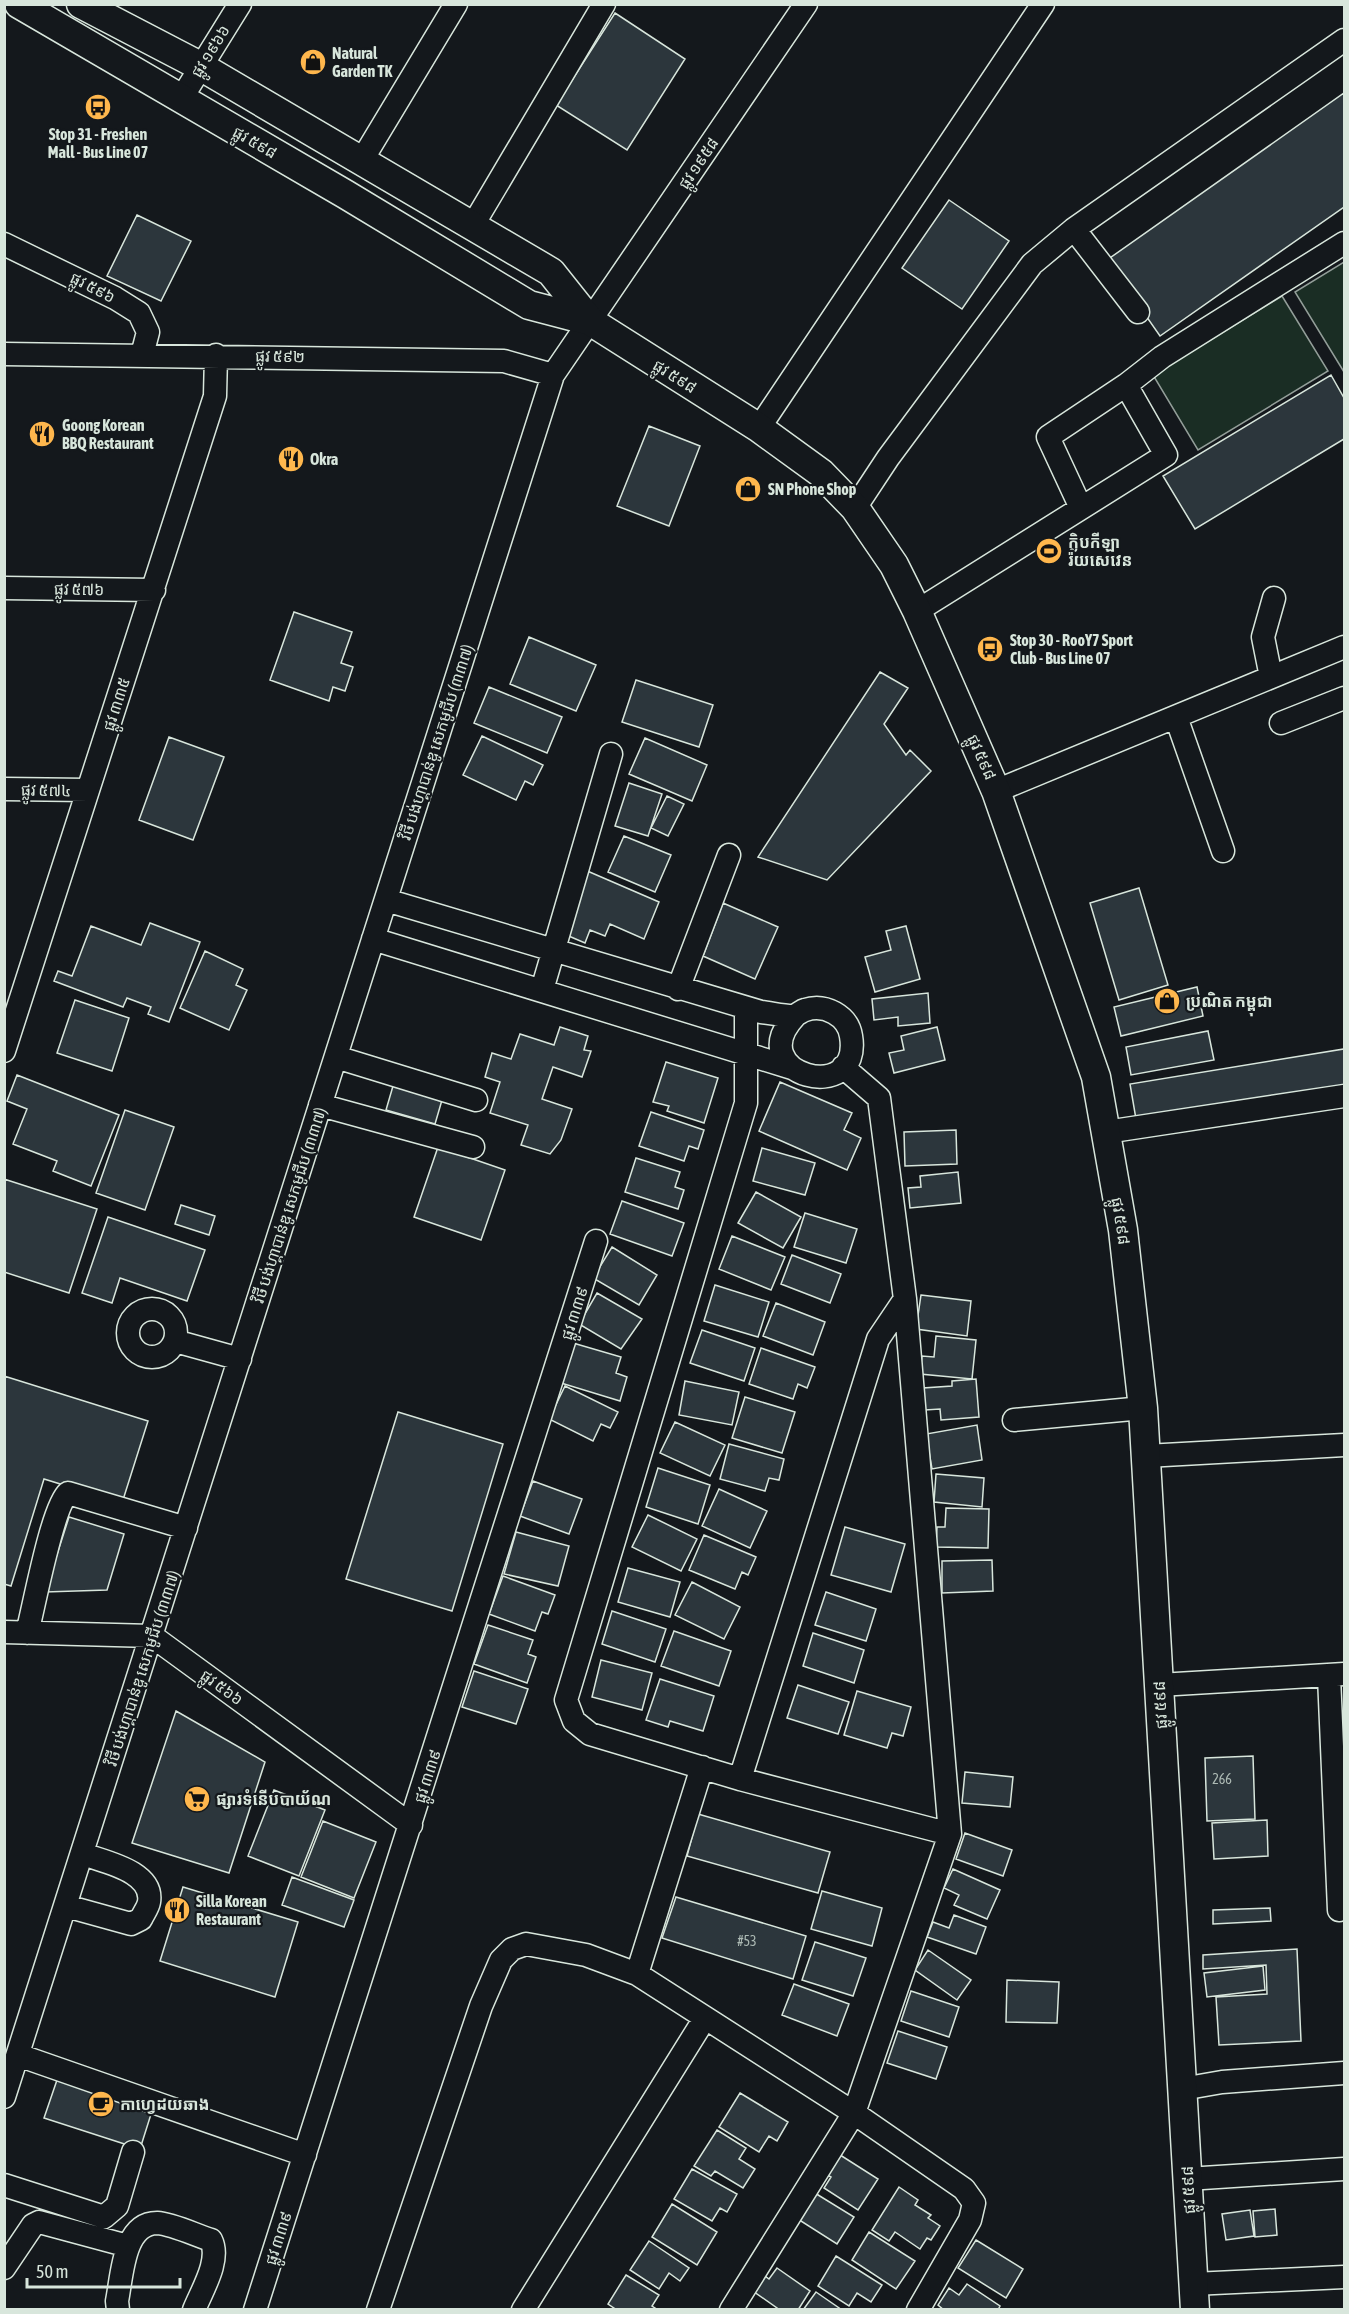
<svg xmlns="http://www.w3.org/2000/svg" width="1349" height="2314" font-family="'Asap Condensed','Noto Sans Khmer',sans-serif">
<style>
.green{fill:#1a2d24;stroke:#939e99;stroke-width:1.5}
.building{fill:#2c363c;stroke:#d8e6dc;stroke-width:1.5}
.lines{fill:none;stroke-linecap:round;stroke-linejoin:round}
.minor-casing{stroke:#d8e6dc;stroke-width:25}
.major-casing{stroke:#d8e6dc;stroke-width:31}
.minor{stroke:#14181c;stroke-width:22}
.major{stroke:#14181c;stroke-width:28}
.labels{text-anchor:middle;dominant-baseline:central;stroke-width:4.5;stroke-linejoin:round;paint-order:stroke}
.number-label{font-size:14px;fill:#adbab4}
.street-label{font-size:16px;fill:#d8e6dc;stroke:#14181c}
.poi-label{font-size:16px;font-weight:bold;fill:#d8e6dc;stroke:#14181c;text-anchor:start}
</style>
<rect width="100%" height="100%" fill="#14181c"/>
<!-- green -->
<path class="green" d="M 1344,262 L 1344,372 L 1295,292 Z
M 1282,296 L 1328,371 L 1198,450 L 1153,375 Z"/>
<!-- building -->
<path class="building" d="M 615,13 L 685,59 L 627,150 L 556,105 Z
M 1344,93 L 1344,207 L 1160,336 L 1107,260 Z
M 949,200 L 1009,241 L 962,309 L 902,268 Z
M 137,215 L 191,241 L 161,301 L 107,276 Z
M 1331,375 L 1344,398 L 1344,439 L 1195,529 L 1163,476 Z
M 649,426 L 700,446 L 669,526 L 617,506 Z
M 294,612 L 352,632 L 341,663 L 353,667 L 345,691 L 333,687 L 329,701 L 270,680 Z
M 529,637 L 596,665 L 576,711 L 510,684 Z
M 880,672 L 908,688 L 884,724 L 906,755 L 910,750 L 931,771 L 827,880 L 758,857 Z
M 636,680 L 713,705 L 699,747 L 622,722 Z
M 489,687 L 562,717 L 547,753 L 474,723 Z
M 482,736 L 543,765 L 533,785 L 525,781 L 516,800 L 463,775 Z
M 169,737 L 224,757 L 193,840 L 139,820 Z
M 645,738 L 707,765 L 692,801 L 629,774 Z
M 629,783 L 662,794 L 648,836 L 615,826 Z
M 667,796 L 684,804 L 668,836 L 651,828 Z
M 624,836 L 671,855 L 655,892 L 608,872 Z
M 585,870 L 659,902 L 644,939 L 610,924 L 605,936 L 590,930 L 585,943 L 564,934 Z
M 1139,888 L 1168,985 L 1119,1000 L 1090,903 Z
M 723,903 L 778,927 L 755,979 L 703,956 Z
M 150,923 L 200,942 L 169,1022 L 148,1014 L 151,1007 L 127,998 L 123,1007 L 54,981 L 58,971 L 72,976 L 91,926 L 141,945 Z
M 906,926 L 920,979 L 875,992 L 865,957 L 891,950 L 886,931 Z
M 205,951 L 243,969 L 236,985 L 247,990 L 229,1030 L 180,1008 Z
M 1197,987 L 1203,1016 L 1121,1036 L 1114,1007 Z
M 928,993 L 930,1023 L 898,1026 L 898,1017 L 874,1020 L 872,999 Z
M 75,1000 L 129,1018 L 112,1071 L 57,1053 Z
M 560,1027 L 588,1036 L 584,1050 L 591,1051 L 582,1077 L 553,1067 L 542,1099 L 572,1109 L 561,1140 L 550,1154 L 521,1145 L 528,1125 L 490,1113 L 500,1082 L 485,1077 L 492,1053 L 511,1059 L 520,1034 L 554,1045 Z
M 937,1027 L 945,1060 L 894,1073 L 889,1053 L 904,1050 L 901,1036 Z
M 1208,1031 L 1214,1060 L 1131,1075 L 1126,1047 Z
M 1344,1049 L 1344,1091 L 1137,1125 L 1130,1084 Z
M 666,1062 L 718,1078 L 704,1123 L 667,1111 L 669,1106 L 653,1102 Z
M 17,1075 L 119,1115 L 91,1186 L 53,1171 L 57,1161 L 13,1144 L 27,1109 L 7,1101 Z
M 780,1082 L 852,1113 L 844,1130 L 861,1138 L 847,1170 L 759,1131 Z
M 393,1086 L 442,1100 L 435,1124 L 386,1110 Z
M 125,1110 L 174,1127 L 145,1210 L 96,1193 Z
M 651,1112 L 704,1130 L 698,1149 L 689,1146 L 684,1161 L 639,1146 Z
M 956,1130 L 957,1164 L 905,1166 L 904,1132 Z
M 438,1147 L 505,1170 L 481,1240 L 414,1217 Z
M 762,1148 L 815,1163 L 805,1195 L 753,1181 Z
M 636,1158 L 680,1172 L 675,1187 L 684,1190 L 678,1209 L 625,1192 Z
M 958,1172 L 961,1203 L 910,1208 L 908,1188 L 921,1187 L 920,1176 Z
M 4,1179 L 97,1209 L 69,1293 L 4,1272 Z
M 756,1192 L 801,1217 L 783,1248 L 738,1223 Z
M 622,1201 L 684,1223 L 672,1256 L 610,1234 Z
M 181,1205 L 215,1216 L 209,1235 L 175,1224 Z
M 805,1213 L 857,1229 L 846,1263 L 794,1247 Z
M 108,1217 L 205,1250 L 187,1301 L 120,1278 L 112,1303 L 82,1293 Z
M 732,1236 L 785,1257 L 771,1290 L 719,1269 Z
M 612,1247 L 657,1275 L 639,1305 L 593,1278 Z
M 792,1255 L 841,1274 L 830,1303 L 781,1284 Z
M 715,1285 L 769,1302 L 758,1337 L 704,1321 Z
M 597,1293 L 642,1319 L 621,1349 L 579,1324 Z
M 921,1295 L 971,1301 L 967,1336 L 916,1329 Z
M 776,1303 L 825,1322 L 813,1355 L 763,1336 Z
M 702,1330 L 755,1348 L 744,1381 L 690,1363 Z
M 936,1336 L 976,1340 L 972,1379 L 920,1374 L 922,1356 L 934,1357 Z
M 573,1343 L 621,1357 L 616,1373 L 627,1377 L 620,1401 L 561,1383 Z
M 761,1348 L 815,1367 L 807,1388 L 798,1384 L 793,1399 L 749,1384 Z
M 4,1376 L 148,1421 L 122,1503 L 44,1479 L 11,1586 L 4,1584 Z
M 976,1379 L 979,1417 L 941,1420 L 940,1409 L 925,1410 L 923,1388 L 952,1386 L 952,1381 Z
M 685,1381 L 739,1392 L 732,1425 L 679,1415 Z
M 565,1386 L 618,1412 L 610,1428 L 601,1424 L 593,1441 L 549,1419 Z
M 745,1397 L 795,1412 L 782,1453 L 732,1438 Z
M 398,1412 L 503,1444 L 452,1611 L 346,1579 Z
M 675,1422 L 725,1445 L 710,1476 L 660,1453 Z
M 977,1425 L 982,1460 L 932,1469 L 926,1434 Z
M 729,1444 L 784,1459 L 779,1480 L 769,1478 L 765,1491 L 720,1479 Z
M 658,1468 L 710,1485 L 698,1524 L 646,1507 Z
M 936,1474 L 984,1478 L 982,1507 L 934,1502 Z
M 533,1481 L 582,1499 L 569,1534 L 520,1516 Z
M 719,1489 L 767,1511 L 750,1548 L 702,1526 Z
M 946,1508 L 989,1509 L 988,1548 L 936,1547 L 937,1527 L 945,1527 Z
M 648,1515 L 697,1539 L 681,1571 L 632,1547 Z
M 69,1517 L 124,1534 L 107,1590 L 45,1592 Z
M 845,1527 L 905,1544 L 891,1592 L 831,1575 Z
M 516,1532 L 569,1546 L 558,1586 L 504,1574 Z
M 704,1535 L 756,1557 L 748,1575 L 742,1572 L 735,1589 L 689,1570 Z
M 992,1560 L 993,1591 L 942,1593 L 942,1561 Z
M 628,1568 L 680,1582 L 670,1617 L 618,1602 Z
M 503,1576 L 555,1595 L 548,1614 L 542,1612 L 535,1631 L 489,1614 Z
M 692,1582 L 740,1607 L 724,1639 L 675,1615 Z
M 826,1592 L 876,1609 L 866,1641 L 815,1625 Z
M 612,1611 L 666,1629 L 655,1662 L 602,1644 Z
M 488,1625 L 533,1640 L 528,1654 L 536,1657 L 527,1683 L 474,1664 Z
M 674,1631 L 731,1651 L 719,1686 L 661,1666 Z
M 813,1633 L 864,1650 L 854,1683 L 803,1666 Z
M 601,1660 L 652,1673 L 642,1710 L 592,1697 Z
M 474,1671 L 528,1689 L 516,1724 L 462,1707 Z
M 660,1679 L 714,1696 L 703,1731 L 670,1721 L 668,1727 L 646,1720 Z
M 798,1685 L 849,1702 L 838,1734 L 787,1718 Z
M 857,1691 L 911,1707 L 903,1736 L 892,1733 L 887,1748 L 844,1735 Z
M 176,1711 L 265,1762 L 229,1873 L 132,1843 Z
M 1253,1756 L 1255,1819 L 1207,1821 L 1205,1758 Z
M 965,1772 L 1013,1777 L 1010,1807 L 962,1803 Z
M 274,1790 L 325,1810 L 299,1876 L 248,1856 Z
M 698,1814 L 830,1852 L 818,1893 L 687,1856 Z
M 1267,1820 L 1268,1856 L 1214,1859 L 1212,1823 Z
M 323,1821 L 376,1842 L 354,1898 L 301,1877 Z
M 965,1833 L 1012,1850 L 1003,1876 L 956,1859 Z
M 953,1869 L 1000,1890 L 987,1919 L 954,1905 L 959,1895 L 944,1888 Z
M 292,1877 L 354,1900 L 344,1927 L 282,1905 Z
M 183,1887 L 298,1922 L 275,1997 L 160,1961 Z
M 822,1891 L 882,1908 L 872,1946 L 811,1929 Z
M 676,1897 L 806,1936 L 793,1979 L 662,1938 Z
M 1270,1908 L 1271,1921 L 1213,1924 L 1213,1910 Z
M 954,1915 L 986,1927 L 976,1954 L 927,1937 L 933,1922 L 949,1928 Z
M 815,1942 L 866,1958 L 853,1996 L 802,1980 Z
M 1297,1949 L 1301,2041 L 1219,2045 L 1216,1997 L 1267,1994 L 1266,1965 L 1203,1969 L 1203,1955 Z
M 928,1950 L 971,1980 L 957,2000 L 915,1970 Z
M 1263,1966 L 1265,1990 L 1207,1997 L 1204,1973 Z
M 1007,1980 L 1059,1982 L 1057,2023 L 1006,2022 Z
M 794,1984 L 849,2004 L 837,2036 L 782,2015 Z
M 911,1991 L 959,2007 L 949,2037 L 901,2021 Z
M 898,2031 L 947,2047 L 936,2079 L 887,2063 Z
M 57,2080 L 152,2111 L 140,2149 L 44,2118 Z
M 740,2093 L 788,2122 L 777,2141 L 769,2136 L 759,2152 L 719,2127 Z
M 717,2130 L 746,2148 L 739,2159 L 755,2169 L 743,2188 L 715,2171 L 711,2176 L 694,2166 Z
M 837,2153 L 878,2179 L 858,2210 L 824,2188 L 831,2177 L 824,2173 Z
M 692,2169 L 737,2194 L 727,2212 L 720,2208 L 712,2221 L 674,2199 Z
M 899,2187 L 918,2200 L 915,2205 L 931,2215 L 928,2218 L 940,2226 L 931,2240 L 927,2238 L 920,2249 L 895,2232 L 889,2241 L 872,2230 Z
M 810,2190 L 854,2217 L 837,2244 L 793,2216 Z
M 672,2204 L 717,2232 L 697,2265 L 652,2237 Z
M 1275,2209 L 1277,2235 L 1255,2237 L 1253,2211 Z
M 1250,2210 L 1254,2236 L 1226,2240 L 1222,2214 Z
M 869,2232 L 915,2261 L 896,2289 L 852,2260 Z
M 976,2240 L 1023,2269 L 1006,2298 L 958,2268 Z
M 649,2241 L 689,2268 L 680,2281 L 669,2273 L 659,2289 L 630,2270 Z
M 836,2256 L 882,2285 L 871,2302 L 857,2293 L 849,2306 L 818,2286 Z
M 777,2268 L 810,2291 L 798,2310 L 780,2310 L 750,2289 L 761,2273 L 769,2279 Z
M 626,2275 L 659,2295 L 652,2306 L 658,2310 L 617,2310 L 608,2304 Z
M 967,2284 L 1000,2306 L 998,2310 L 944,2310 L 938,2305 L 949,2288 L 959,2295 Z
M 816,2292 L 842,2310 L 803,2310 Z"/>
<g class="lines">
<defs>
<path id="minor" d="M 181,99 L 240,4
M 362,160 L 456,4
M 473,225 L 604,4
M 1074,229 L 1138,312
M 4,244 L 115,298 L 139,313 L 148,332 L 142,355
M 4,354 L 504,361 L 553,375
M 759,428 L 1043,4
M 855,508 L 888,458 L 1032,264 L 1074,229 L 1344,40
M 1081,508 L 1048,437 L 1126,385
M 4,588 L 154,590
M 917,611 L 1166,455 L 1126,385 L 1162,357 L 1344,243
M 1271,677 L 1263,637 L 1274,598
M 1176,717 L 1223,851
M 1281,723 L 1344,698
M 4,789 L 88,790
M 996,791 L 1344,647
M 386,900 L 761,1012 C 771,1013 783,1016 793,1016 C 798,1015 801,1011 805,1010 C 825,1003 848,1016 851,1036 C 863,1107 740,1075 795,1016
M 373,939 L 792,1068
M 678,989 L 729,855
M 542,990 L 611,754
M 746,1008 L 746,1103 L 566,1700 L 574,1721 L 590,1734 L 740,1779 L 950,1834
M 4,1051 L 215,396 L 216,355
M 336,1057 L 476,1100
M 320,1105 L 473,1147
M 1106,1132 L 1344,1096
M128 1333a24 24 0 1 1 48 0a24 24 0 1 1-48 0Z
M 175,1341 L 240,1359
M 1014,1420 L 1143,1408
M 1146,1456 L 1344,1445
M 4,1632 L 152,1636 L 411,1825
M 27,1633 C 34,1607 52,1507 68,1493 L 186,1528
M 1329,1676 L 1339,1910
M 1159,1685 L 1344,1674
M 740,1779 L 878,1339 L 905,1299
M 66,1906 L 131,1924 L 141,1919 C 143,1914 148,1908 149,1902 C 154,1871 104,1862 83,1854
M 637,1974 L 702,1767
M 18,2055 L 305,2155
M 1182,2089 L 1222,2082 L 1344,2073
M 4,2097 L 553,375 L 806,4
M 1187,2179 L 1344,2169
M 4,2185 L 104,2217 L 117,2206 L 133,2152
M 4,2268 L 33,2225 L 39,2222 L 128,2246
M 1193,2284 L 1344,2277
M 118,2310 L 117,2301 C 122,2277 123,2223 157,2223 C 173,2224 195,2235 211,2240 C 221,2260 202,2290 194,2310
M 255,2310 L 596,1241
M 378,2310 L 481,2006 L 501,1960 L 512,1949 L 526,1944 L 586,1955 L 637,1974 L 854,2113 L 964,2189 L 974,2203 L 970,2220 L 918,2310
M 523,2310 L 705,2018
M 731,2310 L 854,2113 L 950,1834 L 905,1299 L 879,1098 L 843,1067"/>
<path id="major" d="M 19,4 L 345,194 L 529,305 L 590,321 L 759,428 L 821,473 L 855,508 L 894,565 L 917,611 L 996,791 L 1096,1077 L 1123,1230 L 1143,1408 L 1195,2310
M 81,4 L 200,66 L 551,272 L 590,321"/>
</defs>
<!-- minor casing -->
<use href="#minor" class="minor-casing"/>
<!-- major casing -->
<use href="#major" class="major-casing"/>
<!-- minor -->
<use href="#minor" class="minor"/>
<!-- major -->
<use href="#major" class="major"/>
</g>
<!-- icons -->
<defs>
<symbol id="shop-disc" viewBox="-11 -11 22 22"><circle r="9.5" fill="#ffb74d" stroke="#14181c"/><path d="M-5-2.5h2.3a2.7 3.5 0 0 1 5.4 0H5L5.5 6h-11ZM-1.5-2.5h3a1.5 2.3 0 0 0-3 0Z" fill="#111"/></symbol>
<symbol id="bus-disc" viewBox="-11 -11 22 22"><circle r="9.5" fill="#ffb74d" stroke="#14181c"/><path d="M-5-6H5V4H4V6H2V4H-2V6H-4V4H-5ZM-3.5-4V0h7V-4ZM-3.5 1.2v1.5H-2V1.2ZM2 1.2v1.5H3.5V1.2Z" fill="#111"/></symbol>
<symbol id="restaurant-disc" viewBox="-11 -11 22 22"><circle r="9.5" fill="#ffb74d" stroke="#14181c"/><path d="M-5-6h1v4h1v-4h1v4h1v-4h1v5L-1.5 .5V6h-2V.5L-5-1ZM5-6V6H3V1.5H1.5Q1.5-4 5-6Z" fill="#111"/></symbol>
<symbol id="stadium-disc" viewBox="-11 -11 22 22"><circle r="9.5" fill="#ffb74d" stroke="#14181c"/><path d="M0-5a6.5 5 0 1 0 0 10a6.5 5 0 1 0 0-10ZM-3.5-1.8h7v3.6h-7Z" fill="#111"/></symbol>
<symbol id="supermarket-disc" viewBox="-11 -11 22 22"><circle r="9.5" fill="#ffb74d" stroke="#14181c"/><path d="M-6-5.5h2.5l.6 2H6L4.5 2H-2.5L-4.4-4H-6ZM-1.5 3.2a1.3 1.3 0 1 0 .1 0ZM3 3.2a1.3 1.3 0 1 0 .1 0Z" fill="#111"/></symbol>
<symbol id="cafe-disc" viewBox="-11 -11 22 22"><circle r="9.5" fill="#ffb74d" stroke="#14181c"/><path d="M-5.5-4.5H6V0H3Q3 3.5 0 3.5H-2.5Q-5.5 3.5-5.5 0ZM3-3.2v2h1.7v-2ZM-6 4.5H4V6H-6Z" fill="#111"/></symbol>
</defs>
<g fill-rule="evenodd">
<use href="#shop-disc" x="298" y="47" width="30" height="30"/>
<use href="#bus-disc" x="83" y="92" width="30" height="30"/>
<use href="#restaurant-disc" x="27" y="419" width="30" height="30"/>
<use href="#restaurant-disc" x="276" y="444" width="30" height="30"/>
<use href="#shop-disc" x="733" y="474" width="30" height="30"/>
<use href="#stadium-disc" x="1034" y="536" width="30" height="30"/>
<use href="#bus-disc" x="975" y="634" width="30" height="30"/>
<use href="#shop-disc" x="1152" y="986" width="30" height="30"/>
<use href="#supermarket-disc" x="182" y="1784" width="30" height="30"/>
<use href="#restaurant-disc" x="162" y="1895" width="30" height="30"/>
<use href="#cafe-disc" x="86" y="2089" width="30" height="30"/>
</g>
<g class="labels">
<!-- number labels -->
<g class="number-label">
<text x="1222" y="1779">266</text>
<text x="747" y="1941">#53</text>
</g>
<!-- street labels -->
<g class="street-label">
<text transform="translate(210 51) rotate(-58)">ផ្លូវ ១៩៦៦</text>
<text transform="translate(255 142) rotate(30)">ផ្លូវ ៥៩៨</text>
<text transform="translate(698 163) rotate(-56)">ផ្លូវ ១៩៥៨</text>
<text transform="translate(93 287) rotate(27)">ផ្លូវ ៥៩៦</text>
<text transform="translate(280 356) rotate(1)">ផ្លូវ ៥៩២</text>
<text transform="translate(675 376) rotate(32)">ផ្លូវ ៥៩៨</text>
<text transform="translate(79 589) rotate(1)">ផ្លូវ ៥៧៦</text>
<text transform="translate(116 704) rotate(-72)">ផ្លូវ ៣៣៥</text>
<text transform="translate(436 742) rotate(-72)">វិថី បង់ហ្គាបាន់ឌូ សេកមូជីប (៣៣៧)</text>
<text transform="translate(982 757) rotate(66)">ផ្លូវ ៥៩៨</text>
<text transform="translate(46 790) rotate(1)">ផ្លូវ ៥៧៤</text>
<text transform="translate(289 1205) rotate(-72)">វិថី បង់ហ្គាបាន់ឌូ សេកមូជីប (៣៣៧)</text>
<text transform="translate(1121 1221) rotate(81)">ផ្លូវ ៥៩៨</text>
<text transform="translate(574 1313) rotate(-72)">ផ្លូវ ៣៣៩</text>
<text transform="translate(142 1668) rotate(-72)">វិថី បង់ហ្គាបាន់ឌូ សេកមូជីប (៣៣៧)</text>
<text transform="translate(222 1687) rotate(36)">ផ្លូវ ៥៦៦</text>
<text transform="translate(1160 1705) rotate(-93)">ផ្លូវ ៥៩៨</text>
<text transform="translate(427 1776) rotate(-72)">ផ្លូវ ៣៣៩</text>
<text transform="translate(1188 2190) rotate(-93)">ផ្លូវ ៥៩៨</text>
<text transform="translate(278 2238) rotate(-72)">ផ្លូវ ៣៣៩</text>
</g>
<!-- poi labels -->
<g class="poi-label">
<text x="332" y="53">Natural<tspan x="332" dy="18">Garden TK</tspan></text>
<text x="98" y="134" text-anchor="middle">Stop 31 - Freshen<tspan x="98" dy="18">Mall - Bus Line 07</tspan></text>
<text x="62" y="425">Goong Korean<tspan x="62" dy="18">BBQ Restaurant</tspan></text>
<text x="310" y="459">Okra</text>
<text x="768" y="489">SN Phone Shop</text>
<text x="1068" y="542">ក្លិបកីឡា<tspan x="1068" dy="18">រ៉យសេវេន</tspan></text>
<text x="1010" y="640">Stop 30 - RooY7 Sport<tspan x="1010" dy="18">Club - Bus Line 07</tspan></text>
<text x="1186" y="1001">ប្រណិត កម្ពុជា</text>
<text x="216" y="1799">ផ្សារទំនើបបាយ័ណ</text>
<text x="196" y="1901">Silla Korean<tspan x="196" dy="18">Restaurant</tspan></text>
<text x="120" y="2104">កាហ្វេដយឆាង</text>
</g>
</g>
<!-- border -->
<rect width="1349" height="2314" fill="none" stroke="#d8e6dc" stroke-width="12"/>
<!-- scale -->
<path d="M27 2278v9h153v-9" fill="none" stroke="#d8e6dc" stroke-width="3"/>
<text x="36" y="2278" font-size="18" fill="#d8e6dc" stroke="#14181c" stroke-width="4.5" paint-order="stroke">50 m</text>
</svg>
